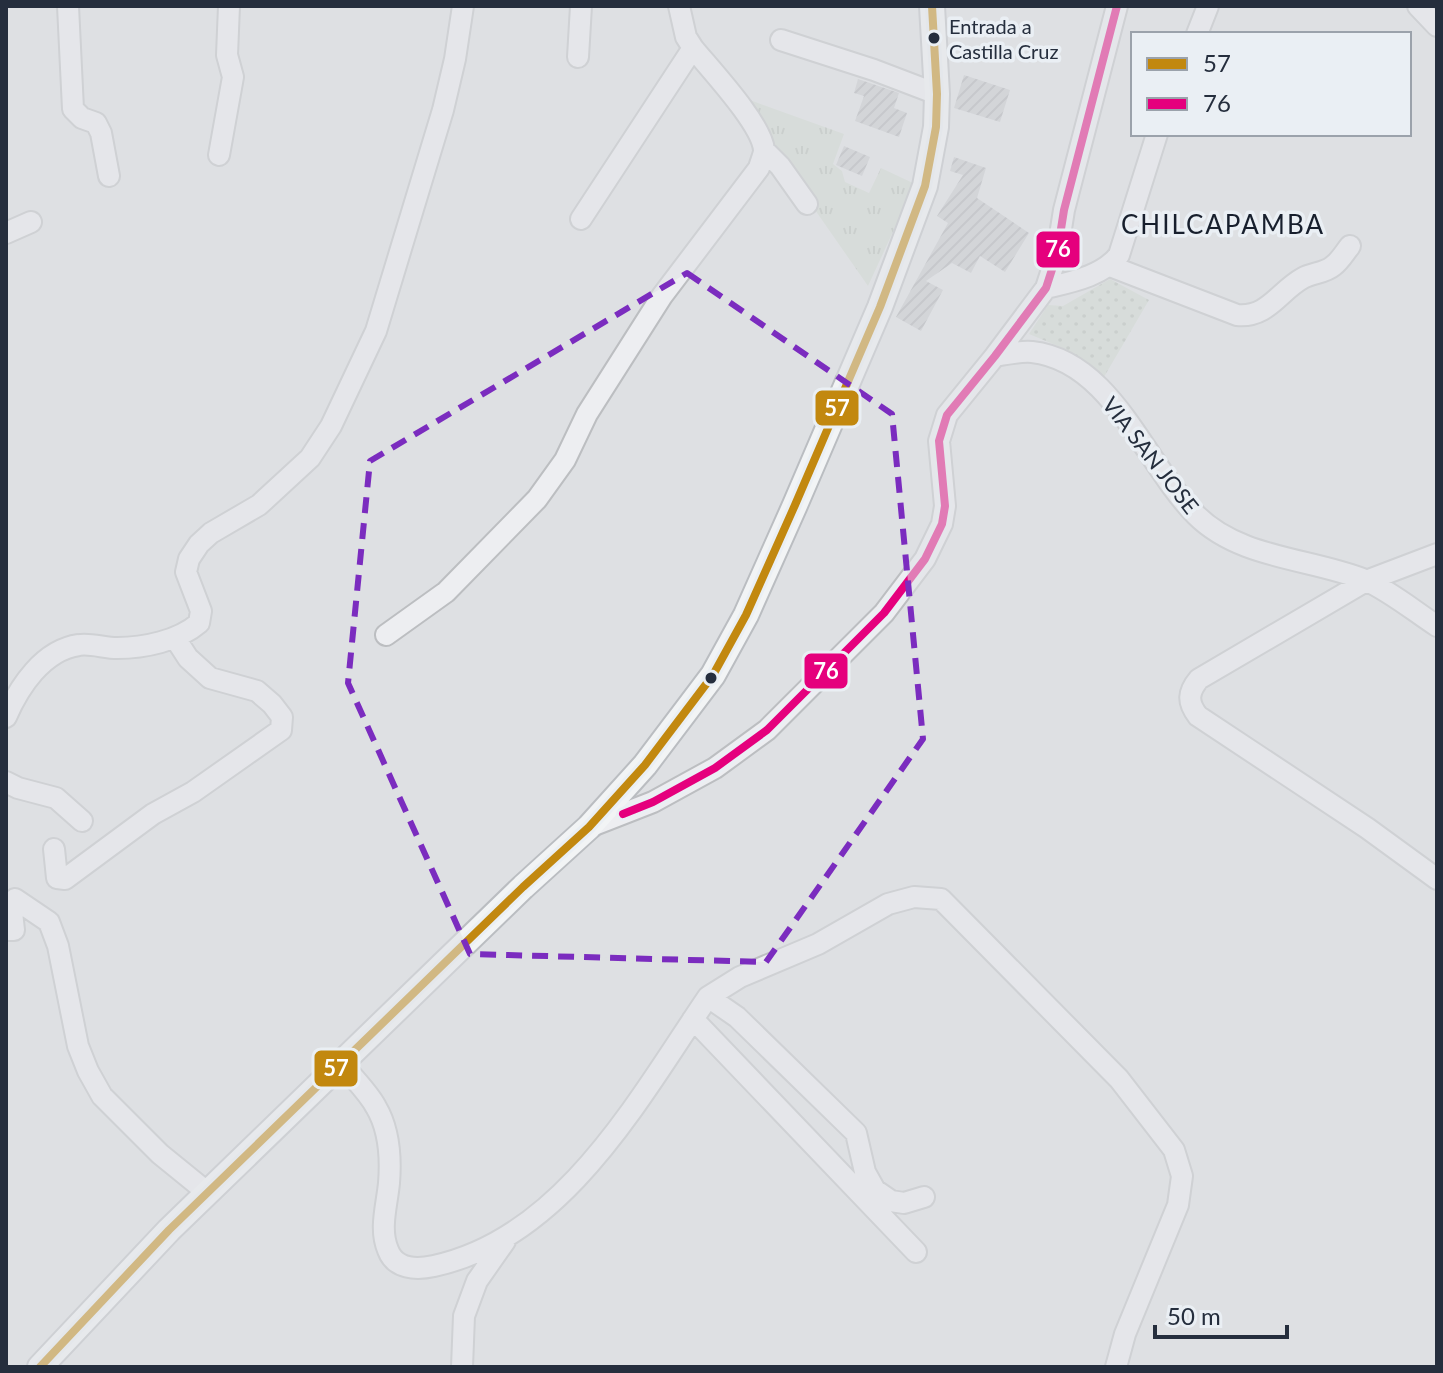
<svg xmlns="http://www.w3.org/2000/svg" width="1443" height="1373" font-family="Lato,sans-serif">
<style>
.grass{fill:url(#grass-tufts)}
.park{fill:url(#park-dots)}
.building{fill:url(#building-hatch)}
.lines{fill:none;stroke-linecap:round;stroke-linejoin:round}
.minor-casing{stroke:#bcbec1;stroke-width:24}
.major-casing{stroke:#babdc1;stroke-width:28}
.minor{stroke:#edeef1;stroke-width:20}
.major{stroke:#f2f4f5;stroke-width:24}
.bus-1-casing{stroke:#eaeff4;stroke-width:14}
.bus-2-casing{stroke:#eaeff4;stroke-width:14}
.bus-1{stroke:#c2880f;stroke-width:8}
.bus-2{stroke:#e5007d;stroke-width:8}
.marked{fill:none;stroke:#7b2cbf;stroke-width:6;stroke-dasharray:16 10;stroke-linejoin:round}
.bus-dot{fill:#252e3d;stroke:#eaeff4;stroke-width:3}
.labels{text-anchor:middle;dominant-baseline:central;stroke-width:7;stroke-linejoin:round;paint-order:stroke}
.bus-label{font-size:20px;fill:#252e3d;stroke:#eaeff4;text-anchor:start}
.street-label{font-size:22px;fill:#252e3d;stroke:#eaeff4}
.quarter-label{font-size:26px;letter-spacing:2px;fill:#171f2d;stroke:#eaeff4}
.line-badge{stroke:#eaeff4;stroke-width:3}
.badge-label{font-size:22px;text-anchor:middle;font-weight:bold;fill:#fff}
</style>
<defs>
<pattern id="grass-tufts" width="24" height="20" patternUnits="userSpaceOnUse" patternTransform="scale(2)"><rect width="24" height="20" fill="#cfd8ce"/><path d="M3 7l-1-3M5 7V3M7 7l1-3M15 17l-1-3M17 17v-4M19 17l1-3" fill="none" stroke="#b2bab2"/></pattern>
<pattern id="park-dots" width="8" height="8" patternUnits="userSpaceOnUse" patternTransform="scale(2)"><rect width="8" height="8" fill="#cfd8ce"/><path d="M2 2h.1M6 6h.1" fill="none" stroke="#b2bab2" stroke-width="1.8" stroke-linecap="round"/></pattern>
<pattern id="building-hatch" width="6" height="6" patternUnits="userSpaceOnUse" patternTransform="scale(2)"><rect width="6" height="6" fill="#c6c8cb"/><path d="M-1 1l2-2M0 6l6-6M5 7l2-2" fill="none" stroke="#aaacaf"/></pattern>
</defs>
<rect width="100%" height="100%" fill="#dee0e3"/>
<!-- grass -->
<path class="grass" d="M 747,99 L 844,134 L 833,164 L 842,171 L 845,182 L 869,193 L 881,168 L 915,184 L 868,286 L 767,141 Z"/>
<!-- park -->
<path class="park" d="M 1110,279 L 1149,300 L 1104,377 L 1065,349 L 1029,334 L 1048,305 L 1063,306 Z"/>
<!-- building -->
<path class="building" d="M 964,75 L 1010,90 L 1000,122 L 954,108 Z
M 858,79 L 899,93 L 894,108 L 907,113 L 899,137 L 855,121 L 864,96 L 854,93 Z
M 844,146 L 870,157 L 862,176 L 836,165 Z
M 954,157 L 986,168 L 977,198 L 1029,233 L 1005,272 L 980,256 L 971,273 L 952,263 L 926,281 L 943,290 L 921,331 L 896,317 L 948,223 L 937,216 L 963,175 L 950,171 Z"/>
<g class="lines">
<defs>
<path id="minor" d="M 68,6 L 73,109 L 82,118 L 96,123 L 101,133 L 109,176
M 1418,6 L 1437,26
M 1197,34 L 1208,6
M 781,40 L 874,70 L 937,94
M 578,57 L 581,6
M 764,150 L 780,166 L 807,204
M 219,155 L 233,77 L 227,55 L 229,6
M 581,219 L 693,48
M 6,233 L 31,222
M 1110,266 L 1237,315 C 1268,318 1279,291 1303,278 C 1312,273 1325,273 1333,266 C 1340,261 1345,252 1350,246
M 1046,288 C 1071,282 1103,276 1119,255 L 1157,134
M 995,356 C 1007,354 1019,351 1032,352 C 1112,361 1145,464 1196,515 C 1240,559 1310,558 1365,580 C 1390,591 1414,611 1437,626
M 1437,554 L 1366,581 L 1199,679 C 1188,692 1187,702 1198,716 L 1367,828 L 1437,879
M 386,635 L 446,592 L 537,499 L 565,460 L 587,414 L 662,296 L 759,168 C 760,163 764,155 764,150 C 762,124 710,69 693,48 L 686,37 L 679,6
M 6,717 C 19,687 43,650 79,645 C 90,643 105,648 117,648 C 144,648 178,641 199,623 L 201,611 L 186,572 L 189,559 L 199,544 L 211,533 L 259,505 L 310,458 L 331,426 L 376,331 L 443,110 L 455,59 L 463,6
M 6,782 L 18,788 L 56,798 L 82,821
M 589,827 L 653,802 L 715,768 L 767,730 L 884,613 L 925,559 L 942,524 L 945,506 L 939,441 L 947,415 L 995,356 L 1046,288 L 1057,254 L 1064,210 L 1117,6
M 54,849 L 57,878 L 65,879 L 153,814 L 193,792 L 281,730 L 282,717 L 272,704 L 257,691 L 210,678 L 188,658 L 175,638
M 6,925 L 9,930 L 14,930 L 11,903 L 15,899 L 49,922 L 58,946 L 78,1046 L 88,1071 L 102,1096 L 160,1154 L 208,1193
M 708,997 L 737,1017 L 856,1133 L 865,1172 L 875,1190 L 891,1201 L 904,1203 L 924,1197
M 693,1019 L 916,1252
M 342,1064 C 353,1078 368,1092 376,1107 C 389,1129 391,1158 389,1183 C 387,1205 379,1229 388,1250 C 395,1269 416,1270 434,1266 C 564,1238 639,1098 708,997 L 740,977 L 818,944 L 888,904 L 914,897 L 941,899 L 1119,1079 L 1174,1150 L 1182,1176 L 1178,1205 L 1125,1334 L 1116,1367
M 462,1367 L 464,1316 L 477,1281 L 505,1241"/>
<path id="major" d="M 40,1367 L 169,1230 L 523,887 L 589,827 L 645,765 L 713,675 L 746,615 L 795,505 L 880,307 L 925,186 L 936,127 L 937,94 L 932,6"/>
</defs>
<!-- minor casing -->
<use href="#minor" class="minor-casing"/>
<!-- major casing -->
<use href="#major" class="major-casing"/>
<!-- minor -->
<use href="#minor" class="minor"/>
<!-- major -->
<use href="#major" class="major"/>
<defs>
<path id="bus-1" d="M 40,1367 L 169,1230 L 523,887 L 589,827 L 645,765 L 713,675 L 746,615 L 795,505 L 880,307 L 925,186 L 936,127 L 937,94 L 932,6"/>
<path id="bus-2" d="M 623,814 L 653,802 L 715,768 L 767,730 L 884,613 L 925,559 L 942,524 L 945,506 L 939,441 L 947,415 L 995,356 L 1046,288 L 1057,254 L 1064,210 L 1117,6"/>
</defs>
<!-- bus-1 casing -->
<use href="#bus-1" class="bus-1-casing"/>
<!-- bus-2 casing -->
<use href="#bus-2" class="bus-2-casing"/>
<!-- bus-1 -->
<use href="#bus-1" class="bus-1"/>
<!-- bus-2 -->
<use href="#bus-2" class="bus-2"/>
</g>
<!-- marked area -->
<path d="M0 0H1443V1373H0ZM 687,273 L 892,414 L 923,739 L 766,962 L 470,954 L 348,683 L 370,461 Z" fill="#dee0e3" fill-opacity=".55" fill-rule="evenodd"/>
<path class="marked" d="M 687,273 L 892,414 L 923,739 L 766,962 L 470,954 L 348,683 L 370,461 Z"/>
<!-- markers -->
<g class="bus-dot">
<circle cx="934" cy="38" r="7"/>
<circle cx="711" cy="678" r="7"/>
</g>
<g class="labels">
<!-- bus labels -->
<g class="bus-label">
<text x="949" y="26">Entrada a<tspan x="949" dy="25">Castilla Cruz</tspan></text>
</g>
<!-- street labels -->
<g class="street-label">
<text transform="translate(1151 455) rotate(52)">VIA SAN JOSE</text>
</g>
<!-- quarter labels -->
<g class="quarter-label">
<text x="1223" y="224">CHILCAPAMBA</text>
</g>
</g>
<g class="line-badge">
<rect x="1035" y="230" width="46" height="39" rx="8" fill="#e5007d"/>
<rect x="814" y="389" width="46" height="38" rx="8" fill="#c2880f"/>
<rect x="803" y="652" width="46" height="38" rx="8" fill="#e5007d"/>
<rect x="313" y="1049" width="46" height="39" rx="8" fill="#c2880f"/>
</g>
<g class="badge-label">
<text x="1058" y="257">76</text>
<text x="837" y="416">57</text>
<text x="826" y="679">76</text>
<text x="336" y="1076">57</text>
</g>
<!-- border -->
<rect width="1443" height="1373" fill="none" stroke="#252e3d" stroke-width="16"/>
<!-- legend -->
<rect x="1131" y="32" width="280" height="104" fill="#eaeff4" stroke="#9ba2ab" stroke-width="2"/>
<rect x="1147" y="58" width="40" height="12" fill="#c2880f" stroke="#9ba2ab" stroke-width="2"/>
<text x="1203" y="72" font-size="24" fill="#252e3d">57</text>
<rect x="1147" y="98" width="40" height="12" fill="#e5007d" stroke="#9ba2ab" stroke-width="2"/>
<text x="1203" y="112" font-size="24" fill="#252e3d">76</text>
<!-- scale -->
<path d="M1155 1325v12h132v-12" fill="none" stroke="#252e3d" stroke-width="4"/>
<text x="1167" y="1325" font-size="24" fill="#252e3d" stroke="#eaeff4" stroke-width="6" paint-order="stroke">50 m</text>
</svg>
